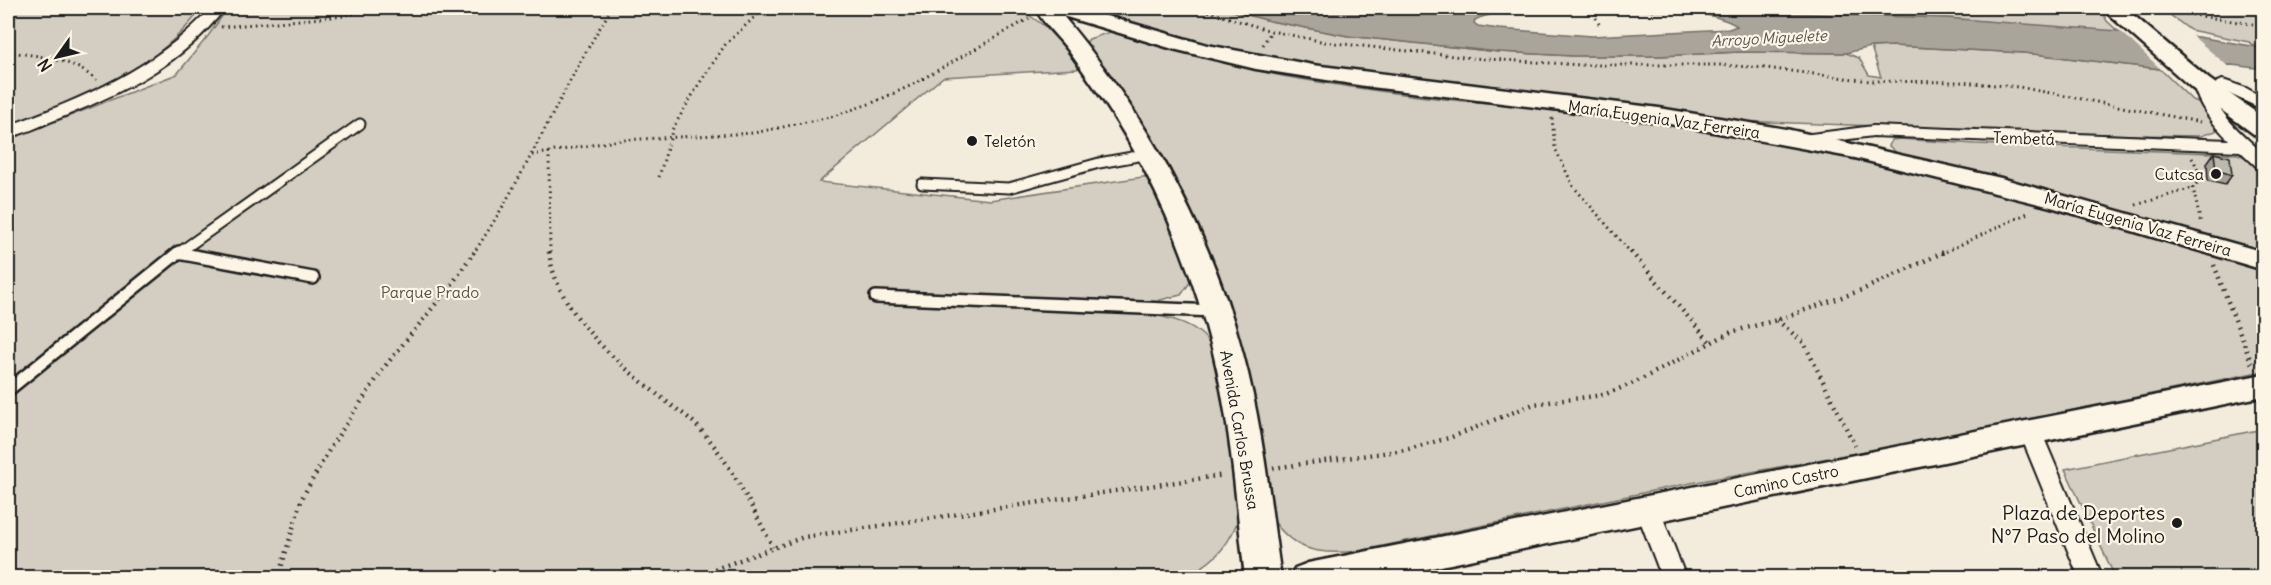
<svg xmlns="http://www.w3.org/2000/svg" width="2271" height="585" font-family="Delius,sans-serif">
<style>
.green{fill:#d3cec1;stroke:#78756e;stroke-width:1.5}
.water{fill:#aaa59b;stroke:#716e68;stroke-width:1.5;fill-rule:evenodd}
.pier{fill:#f3ecdd}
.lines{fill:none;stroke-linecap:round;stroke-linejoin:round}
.lane-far1-casing{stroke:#1c1c1c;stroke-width:13}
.lane-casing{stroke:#1c1c1c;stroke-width:16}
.street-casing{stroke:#1c1c1c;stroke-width:4}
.secondary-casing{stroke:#1c1c1c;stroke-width:5}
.path-far1{stroke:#1c1c1c;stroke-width:3;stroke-dasharray:1.5 4;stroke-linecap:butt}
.path{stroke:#1c1c1c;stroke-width:4.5;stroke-dasharray:1.5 5;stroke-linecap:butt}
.lane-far1{stroke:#fcf5e5;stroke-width:9}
.lane{stroke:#fcf5e5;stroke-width:11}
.street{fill:#fcf5e5;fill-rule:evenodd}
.secondary{fill:#fcf5e5;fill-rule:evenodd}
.wall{fill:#a39f96;stroke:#1c1c1c;stroke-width:1.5}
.building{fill:#beb9ae;stroke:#1c1c1c;stroke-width:1.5}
.poi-dot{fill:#1c1c1c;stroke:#fcf5e5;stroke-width:2}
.labels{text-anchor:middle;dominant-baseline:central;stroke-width:4.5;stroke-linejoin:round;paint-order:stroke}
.far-water-label{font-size:15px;font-style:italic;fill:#55534f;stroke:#fcf5e5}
.street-label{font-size:16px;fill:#1c1c1c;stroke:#fcf5e5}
.poi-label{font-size:16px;fill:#1c1c1c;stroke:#fcf5e5;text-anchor:start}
.park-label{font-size:16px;fill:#53514e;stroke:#fcf5e5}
.near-poi-label{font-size:20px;fill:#1c1c1c;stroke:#fcf5e5;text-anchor:end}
</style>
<rect width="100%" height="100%" fill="#f3ecdd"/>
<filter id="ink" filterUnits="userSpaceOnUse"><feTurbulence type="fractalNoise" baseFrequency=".0167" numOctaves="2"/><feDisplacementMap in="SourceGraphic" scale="12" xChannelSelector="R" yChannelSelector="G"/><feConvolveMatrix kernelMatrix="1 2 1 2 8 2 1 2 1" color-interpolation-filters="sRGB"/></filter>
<g filter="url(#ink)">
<!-- green -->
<path class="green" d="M 8,8 L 202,8 C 156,70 80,103 8,126 Z
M 228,8 L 1019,8 L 1043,25 L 1077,60 L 1080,62 L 1077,69 L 943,77 L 819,182 L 990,200 L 1149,176 L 1190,270 L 1191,281 L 1181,295 L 1160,300 L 1159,316 C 1177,320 1195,325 1207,340 C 1220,356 1244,506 1236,525 C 1226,551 1208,567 1182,577 L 8,577 L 8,140 L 177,74 L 208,36 Z
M 1079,8 L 1222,8 L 1270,21 L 1348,36 L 1499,52 L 1573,56 L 1660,56 L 1739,52 L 1846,53 L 1859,58 L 1869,75 L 1881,77 L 1871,47 L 1893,46 L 2024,53 L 2160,69 L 2192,100 L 2198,102 L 2216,127 L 2216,131 L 2201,136 L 2133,135 L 1736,121 L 1303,64 L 1233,50 Z
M 1347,8 L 2100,8 L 2107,21 L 2120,33 L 1946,18 L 1554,8 L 1412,13 Z
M 2161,8 L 2240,8 L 2263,13 L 2263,48 L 2256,47 L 2249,42 L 2190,30 Z
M 1110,32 C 1170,44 1227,66 1288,77 C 1354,88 1421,98 1488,103 C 1531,107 1575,109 1618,116 C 1836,148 2053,204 2263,269 L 2263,371 L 1938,438 L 1691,483 L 1358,551 C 1313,556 1290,549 1266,510 L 1153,145 L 1134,112 L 1084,45 L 1089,39 Z
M 1900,139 L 1975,144 L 2238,154 L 2247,158 L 2263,172 L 2263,255 L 1898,154 L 1889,146 L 1892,140 Z
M 2263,429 L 2263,577 L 2115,577 L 2065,469 Z"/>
<!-- water -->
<path class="water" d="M 1222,8 L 1347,8 L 1412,13 L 1609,8 L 1946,18 L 2198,37 L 2263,48 L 2263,69 L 2232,65 L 2160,69 L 2024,53 L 1893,46 L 1871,47 L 1846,53 L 1739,52 L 1660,56 L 1573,56 L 1499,52 L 1348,36 L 1270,21 ZM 1610,10 C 1646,11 1707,7 1737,26 L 1729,29 L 1592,36 L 1499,29 L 1478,26 L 1474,23 L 1475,20 C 1499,7 1580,10 1610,10 Z"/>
<!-- pier -->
<path class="pier" d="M 2118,29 L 2189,33 L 2230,68 L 2164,72 Z"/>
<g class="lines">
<defs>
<path id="lane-far1" d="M 922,184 L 1009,188 L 1099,163 L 1149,154
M 178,253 L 181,254
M 177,254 L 360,124"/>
<path id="lane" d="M 178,253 L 313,278
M 876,297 L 1215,311
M 8,390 L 179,252"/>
<path id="street" d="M 211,8 L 225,8 C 184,64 118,95 55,120 C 40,126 24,134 8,137 L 8,126 C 85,97 154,70 211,8 Z
M 2201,79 L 2209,84 C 2217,114 2242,134 2264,154 L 2264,169 L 2258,168 L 2240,151 L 1873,136 L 1803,145 L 1795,140 L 1803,135 L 1873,126 L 2229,140 C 2213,124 2199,107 2193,84 Z
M 2223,80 L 2246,88 L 2264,98 L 2264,110 L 2217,88 L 2215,85 L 2217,82 Z
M 2030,423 L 2038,425 L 2041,431 L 2103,578 L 2079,578 L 2019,431 L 2022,425 Z
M 1648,501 L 1656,504 L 1660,510 L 1686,578 L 1662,578 L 1636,510 L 1640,504 Z"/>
<path id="secondary" d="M 1035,8 L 1079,8 L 1207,45 L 1313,65 L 1659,108 L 1786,129 L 2001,178 L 2264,252 L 2264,270 L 2051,207 L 1855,158 L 1659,122 L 1371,87 L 1256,69 L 1173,49 L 1063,16 C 1146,115 1210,229 1243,354 C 1263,427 1270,503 1281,578 L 1245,578 C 1236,502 1231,426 1213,352 C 1197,289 1174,227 1144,169 C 1123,129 1098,91 1071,54 C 1060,38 1043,24 1035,8 Z
M 2103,8 L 2125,8 L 2209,79 L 2264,118 L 2264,137 L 2255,135 L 2193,89 L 2106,12 Z
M 2264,374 L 2264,396 L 1383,578 L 1290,578 L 1295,568 L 1308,563 Z"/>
</defs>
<!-- lane-far1 casing -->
<use href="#lane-far1" class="lane-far1-casing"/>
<!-- lane casing -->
<use href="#lane" class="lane-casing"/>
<!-- street casing -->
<use href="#street" class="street-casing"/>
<!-- secondary casing -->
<use href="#secondary" class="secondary-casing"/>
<!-- path-far1 -->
<path class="path-far1" d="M 1197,8 L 1271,31 L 1325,42 L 1472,58 L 1582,65 L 1719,65 L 1766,68 L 1870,81 L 1960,82 L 2019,87 L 2200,122
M 1591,8 L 1599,24
M 1902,8 L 2038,10 L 2095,8
M 2152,8 L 2174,11
M 2172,8 L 2175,12 L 2264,26
M 221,27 L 344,16 L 376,8
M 1263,45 L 1271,31
M 8,52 C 39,56 72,58 96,80
M 1552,118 L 1555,148 L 1573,186 L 1632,254
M 549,152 L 550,254
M 532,155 L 621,140 L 754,133 L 830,117 L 872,103 L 910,86 L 1030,18
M 2192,158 L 2198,169 L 2199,181 L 2193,188 L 2201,224
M 659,177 L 673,128 L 699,84 L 725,45 L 764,8
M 2136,205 L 2193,188
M 473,254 C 526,176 562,87 612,8
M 1941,254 L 2030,212"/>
<!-- path -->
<path class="path" d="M 549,252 C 556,312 617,363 662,398 C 674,408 690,417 701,430 C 732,465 751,506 773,547
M 1631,252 L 1710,342
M 2214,265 L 2253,367
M 1777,320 L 1804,343 L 1855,446
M 1273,468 L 1405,450 L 1452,437 L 1534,404 L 1603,395 L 1636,382 L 1731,332 L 1777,320 L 1862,290 L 1944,252
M 278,578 L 302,498 L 332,445 L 386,365 L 452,284 L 474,252
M 690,578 L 804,537 L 1224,475"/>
<!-- lane-far1 -->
<use href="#lane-far1" class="lane-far1"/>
<!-- lane -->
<use href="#lane" class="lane"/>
<!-- street -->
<use href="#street" class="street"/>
<!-- secondary -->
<use href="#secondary" class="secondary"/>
</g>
<!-- wall -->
<path class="wall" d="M 2214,153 L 2232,175 L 2225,185 L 2208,181 L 2207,163 Z"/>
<!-- building -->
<path class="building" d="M 2214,153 L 2230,157 L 2232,175 L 2216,170 Z"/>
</g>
<!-- markers -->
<g class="poi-dot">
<circle cx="972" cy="141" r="6"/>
<circle cx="2216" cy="174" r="6"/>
<circle cx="2177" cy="523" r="6"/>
</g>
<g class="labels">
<!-- far-water labels -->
<g class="far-water-label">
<text transform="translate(1769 38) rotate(-3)">Arroyo Miguelete</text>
</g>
<!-- street labels -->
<g class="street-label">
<text transform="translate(1664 119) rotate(8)">María Eugenia Vaz Ferreira</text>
<text transform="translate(2024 138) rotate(2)">Tembetá</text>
<text transform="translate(2138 224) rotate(16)">María Eugenia Vaz Ferreira</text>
<text transform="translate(1240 430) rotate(80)">Avenida Carlos Brussa</text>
<text transform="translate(1786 481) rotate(-12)">Camino Castro</text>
</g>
<!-- poi labels -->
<g class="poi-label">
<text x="984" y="141">Teletón</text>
<text x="2204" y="174" text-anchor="end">Cutcsa</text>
</g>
<!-- park labels -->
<g class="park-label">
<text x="430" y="292">Parque Prado</text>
</g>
<!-- near-poi labels -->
<g class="near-poi-label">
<text x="2165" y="512">Plaza de Deportes<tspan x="2165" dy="23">Nº7 Paso del Molino</tspan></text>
</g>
</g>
<!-- margin -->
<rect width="2271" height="585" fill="none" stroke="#fcf5e5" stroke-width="30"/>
<rect x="15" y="15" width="2241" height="555" fill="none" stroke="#1c1c1c" stroke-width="2" filter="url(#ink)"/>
<!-- north arrow -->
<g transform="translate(57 57) rotate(236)" stroke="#fcf5e5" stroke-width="4.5" paint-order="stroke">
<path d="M0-4.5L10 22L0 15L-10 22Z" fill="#1c1c1c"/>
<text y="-9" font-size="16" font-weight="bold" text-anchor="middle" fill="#1c1c1c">N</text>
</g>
</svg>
